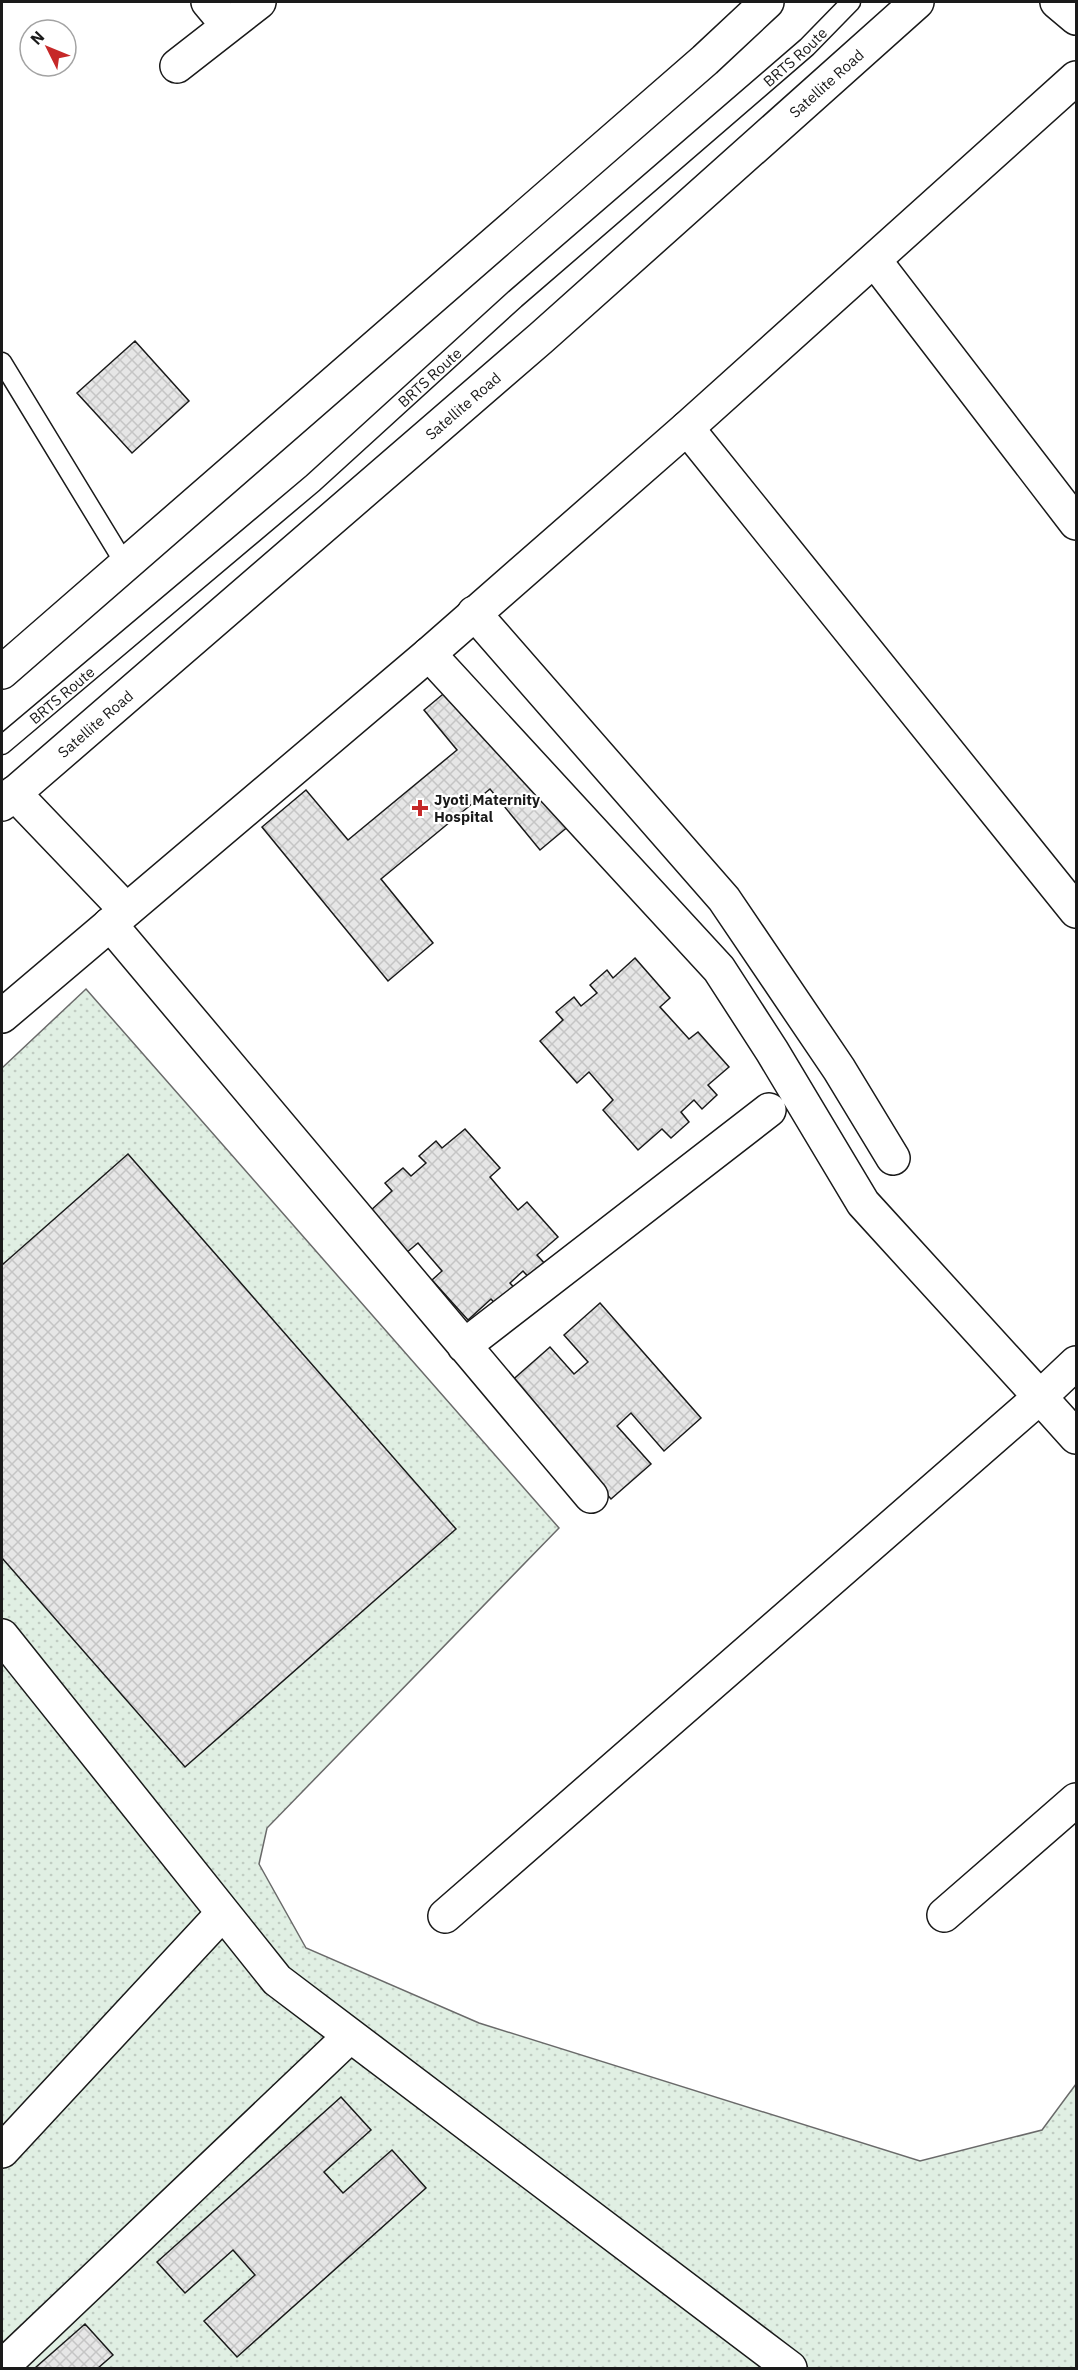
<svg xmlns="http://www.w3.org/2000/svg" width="1078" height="2370" font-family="'IBM Plex Sans',sans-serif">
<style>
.grass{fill:url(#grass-dots);stroke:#6a6a6a;stroke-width:1.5}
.building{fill:url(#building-cross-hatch);stroke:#1a1a1a;stroke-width:1.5}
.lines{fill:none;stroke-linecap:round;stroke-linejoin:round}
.service-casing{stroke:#1a1a1a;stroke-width:21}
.minor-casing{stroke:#1a1a1a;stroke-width:36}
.tertiary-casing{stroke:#1a1a1a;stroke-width:36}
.secondary-casing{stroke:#1a1a1a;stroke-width:36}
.service{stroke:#fff;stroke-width:18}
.minor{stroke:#fff;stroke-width:33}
.tertiary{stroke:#fff;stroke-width:33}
.secondary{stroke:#fff;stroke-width:33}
.poi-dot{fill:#c62828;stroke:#fff;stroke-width:2}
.labels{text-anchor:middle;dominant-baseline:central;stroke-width:4.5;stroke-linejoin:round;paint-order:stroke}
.street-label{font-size:15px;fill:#1a1a1a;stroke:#fff}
.poi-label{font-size:15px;font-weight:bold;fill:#1a1a1a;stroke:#fff;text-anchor:start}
</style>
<defs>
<pattern id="grass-dots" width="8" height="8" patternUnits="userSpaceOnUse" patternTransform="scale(1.5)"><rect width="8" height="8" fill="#e0efe3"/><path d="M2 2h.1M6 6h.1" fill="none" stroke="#c0ccc2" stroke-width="1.8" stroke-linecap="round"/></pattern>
<pattern id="building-cross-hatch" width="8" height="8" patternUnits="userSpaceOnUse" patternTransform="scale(1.5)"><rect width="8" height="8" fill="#e6e6e6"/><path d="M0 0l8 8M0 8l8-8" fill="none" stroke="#c5c5c5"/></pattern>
</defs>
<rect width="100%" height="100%" fill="#fff"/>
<!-- grass -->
<path class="grass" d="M 86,989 L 559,1528 L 267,1828 L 259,1864 L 306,1948 L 479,2023 L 920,2161 L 1042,2130 L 1076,2084 L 1076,2368 L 2,2368 L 2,1068 Z"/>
<!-- building -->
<path class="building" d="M 135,341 L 189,401 L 132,453 L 77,393 Z
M 454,685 L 570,825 L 540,850 L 490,789 L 381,879 L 433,943 L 388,981 L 262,827 L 306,790 L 348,840 L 457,750 L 424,710 Z
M 635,958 L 670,998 L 660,1007 L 689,1039 L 698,1032 L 729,1067 L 708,1085 L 717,1095 L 702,1109 L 694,1100 L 681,1112 L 689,1122 L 671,1138 L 662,1129 L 638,1150 L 603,1110 L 613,1100 L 589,1072 L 577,1083 L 540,1041 L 563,1020 L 556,1012 L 574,997 L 581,1006 L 597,993 L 590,985 L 607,970 L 613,978 Z
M 465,1129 L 500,1168 L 490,1177 L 518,1210 L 527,1202 L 558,1237 L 537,1255 L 547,1266 L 531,1280 L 523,1271 L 510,1283 L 518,1292 L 500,1309 L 491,1299 L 468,1320 L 432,1280 L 442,1271 L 418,1243 L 406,1253 L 369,1212 L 392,1191 L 385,1183 L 403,1168 L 411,1176 L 426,1163 L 419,1156 L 436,1141 L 442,1148 Z
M 128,1154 L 456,1529 L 185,1767 L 2,1558 L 2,1265 Z
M 600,1303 L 701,1418 L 664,1451 L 631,1413 L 617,1426 L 651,1464 L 611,1499 L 508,1384 L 550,1347 L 574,1374 L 588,1362 L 564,1335 Z
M 341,2097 L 371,2130 L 324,2172 L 343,2193 L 392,2150 L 426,2188 L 237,2357 L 204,2321 L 255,2275 L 233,2250 L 185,2293 L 157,2262 Z
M 85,2324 L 113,2355 L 98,2368 L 35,2368 Z"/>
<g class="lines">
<defs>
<g id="service">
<path d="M 2,362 L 125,564"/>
<path id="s1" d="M 2,745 L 313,483 L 515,299 L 807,47 L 851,2"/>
</g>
<path id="minor" d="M 208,2 L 228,26
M 177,66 L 259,2
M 875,261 L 1076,523
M 687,428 L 1076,911
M 474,613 L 724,899 L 839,1069 L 893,1158
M 429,654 L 719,969 L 772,1051 L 863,1203 L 1040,1397 L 1076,1363
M 14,793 L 126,910
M 110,924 L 591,1496
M 464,1346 L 769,1110
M 2,1636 L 277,1980 L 790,2368
M 944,1915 L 1076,1800
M 445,1916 L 1040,1397 L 1076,1437
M 2,2151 L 223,1913
M 2,2367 L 350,2036"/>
<path id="tertiary" d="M 1057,2 L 1076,18
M 2,1016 L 429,654 L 687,428 L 1076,78"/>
<g id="secondary">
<path d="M 2,672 L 705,60 L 767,2"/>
<path id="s2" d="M 2,804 L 541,338 L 917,2"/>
</g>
</defs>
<!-- service casing -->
<use href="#service" class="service-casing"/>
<!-- minor casing -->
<use href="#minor" class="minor-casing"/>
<!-- tertiary casing -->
<use href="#tertiary" class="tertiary-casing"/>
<!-- secondary casing -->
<use href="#secondary" class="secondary-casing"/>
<!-- service -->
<use href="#service" class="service"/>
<!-- minor -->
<use href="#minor" class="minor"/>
<!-- tertiary -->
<use href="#tertiary" class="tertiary"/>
<!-- secondary -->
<use href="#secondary" class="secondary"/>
</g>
<!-- markers -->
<path class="poi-dot" d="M417 799h6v6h6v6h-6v6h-6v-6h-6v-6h6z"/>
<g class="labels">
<!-- street labels -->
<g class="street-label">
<text stroke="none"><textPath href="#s1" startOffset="1050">BRTS Route</textPath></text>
<text stroke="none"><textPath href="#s2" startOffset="1095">Satellite Road</textPath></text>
<text stroke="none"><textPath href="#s1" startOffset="564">BRTS Route</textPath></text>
<text stroke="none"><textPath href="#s2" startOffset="609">Satellite Road</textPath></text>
<text stroke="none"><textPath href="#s1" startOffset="78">BRTS Route</textPath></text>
<text stroke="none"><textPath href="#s2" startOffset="123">Satellite Road</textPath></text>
</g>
<!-- poi labels -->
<g class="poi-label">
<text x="434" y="799">Jyoti Maternity<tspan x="434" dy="17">Hospital</tspan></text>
</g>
</g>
<!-- border -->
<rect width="1078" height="2370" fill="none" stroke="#1a1a1a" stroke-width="6"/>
<!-- north arrow -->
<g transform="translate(48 48) rotate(313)"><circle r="28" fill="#ffffff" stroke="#a3a3a3" stroke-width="1.5"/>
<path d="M0-4.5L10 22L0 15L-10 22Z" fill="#c62828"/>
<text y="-9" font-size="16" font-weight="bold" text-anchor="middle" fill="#1a1a1a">N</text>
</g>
</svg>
